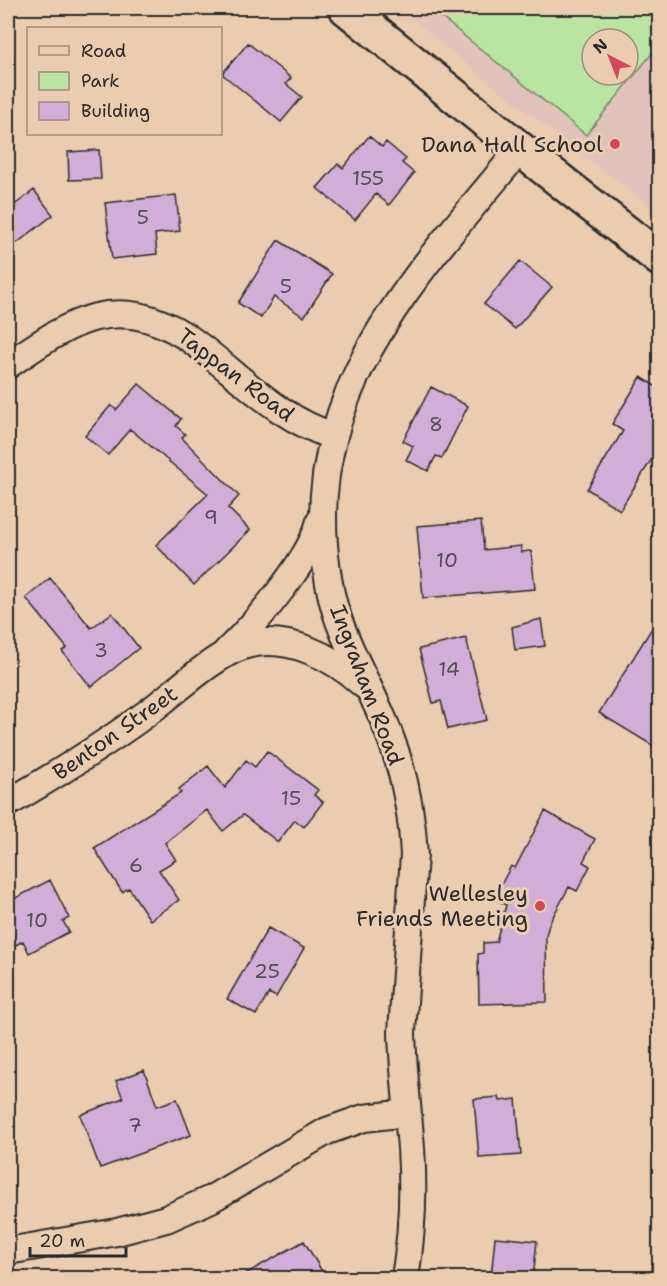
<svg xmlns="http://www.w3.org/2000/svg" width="667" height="1286" font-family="'Shantell Sans',sans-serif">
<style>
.built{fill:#e2c3bc;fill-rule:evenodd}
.green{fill:#b9e4a1;stroke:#728866;stroke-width:1.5;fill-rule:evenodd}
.building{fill:#d1aed8;stroke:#2b2b2b;stroke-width:1.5}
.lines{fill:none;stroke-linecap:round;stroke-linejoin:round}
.street-casing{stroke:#2b2b2b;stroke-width:30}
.secondary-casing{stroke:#2b2b2b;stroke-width:38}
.street{stroke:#eaccb0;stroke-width:26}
.secondary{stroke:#eaccb0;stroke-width:33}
.poi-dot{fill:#d1495b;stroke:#eaccb0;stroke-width:2}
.labels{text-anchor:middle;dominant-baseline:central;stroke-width:6;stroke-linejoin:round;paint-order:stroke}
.number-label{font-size:20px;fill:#544c56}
.poi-label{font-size:22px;fill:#2b2b2b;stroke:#eaccb0;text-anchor:end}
.street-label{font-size:22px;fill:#2b2b2b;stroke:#eaccb0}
</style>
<rect width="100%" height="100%" fill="#eaccb0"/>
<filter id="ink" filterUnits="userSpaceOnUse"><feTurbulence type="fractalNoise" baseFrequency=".0167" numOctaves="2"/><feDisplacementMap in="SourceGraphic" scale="12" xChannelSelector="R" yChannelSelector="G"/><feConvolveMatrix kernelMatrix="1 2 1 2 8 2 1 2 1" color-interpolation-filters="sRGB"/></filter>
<g filter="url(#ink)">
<!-- built -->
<path class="built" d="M 399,8 L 659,8 L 659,214 L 476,72 ZM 592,39 L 628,39 L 628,75 L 592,75 Z"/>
<!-- green -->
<path class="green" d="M 430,8 L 659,8 L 659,45 L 586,135 ZM 592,39 L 628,39 L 628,75 L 592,75 Z"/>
<!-- building -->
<path class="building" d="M 248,43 L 291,78 L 286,84 L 302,97 L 281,122 L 222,74 Z
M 369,136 L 382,147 L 386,142 L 406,159 L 402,163 L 414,173 L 389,205 L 376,194 L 355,220 L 317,188 L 338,164 L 343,168 Z
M 99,150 L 101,179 L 69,180 L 68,152 Z
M 34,190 L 53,215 L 8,250 L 8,210 Z
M 176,195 L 180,231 L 155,234 L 157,254 L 112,259 L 105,203 Z
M 278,240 L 332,274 L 304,317 L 274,297 L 261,318 L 238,303 Z
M 520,261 L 552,287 L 515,329 L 484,304 Z
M 641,377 L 660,389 L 660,446 L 620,510 L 587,489 L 623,431 L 612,424 Z
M 139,384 L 181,419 L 176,426 L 185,434 L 182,438 L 239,496 L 228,508 L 250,530 L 194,585 L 156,545 L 208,494 L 130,429 L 108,455 L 85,436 L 111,405 L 116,410 Z
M 431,387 L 468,406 L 442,458 L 436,456 L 428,471 L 406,460 L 413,446 L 403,441 Z
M 481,521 L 484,550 L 521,546 L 521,552 L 531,551 L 535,589 L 423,598 L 417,526 Z
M 50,578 L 91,628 L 112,613 L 139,648 L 91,687 L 62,651 L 67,648 L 26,598 Z
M 660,615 L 660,750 L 599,713 Z
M 541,619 L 545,646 L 515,650 L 512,627 Z
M 466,638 L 487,720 L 448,729 L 441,701 L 433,703 L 419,649 Z
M 267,751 L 318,790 L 314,795 L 323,802 L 304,827 L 295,820 L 278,842 L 243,815 L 223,831 L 207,810 L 165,843 L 176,860 L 159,870 L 179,900 L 150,920 L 129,888 L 122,892 L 94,848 L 181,793 L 179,789 L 208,766 L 225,788 L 246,760 L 255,767 Z
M 545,811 L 595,839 L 583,862 L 590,866 L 577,891 L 569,887 L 549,924 L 546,936 L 547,1002 L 479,1004 L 478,954 L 483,953 L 483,943 L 496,942 L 506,905 L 494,898 L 511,866 L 515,868 Z
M 50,880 L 69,918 L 63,921 L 69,932 L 29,953 L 23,941 L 8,949 L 8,902 Z
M 268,928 L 304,948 L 276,997 L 269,993 L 256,1015 L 227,999 Z
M 144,1070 L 157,1106 L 177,1099 L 191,1135 L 100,1168 L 80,1115 L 123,1098 L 116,1081 Z
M 499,1097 L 500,1101 L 516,1099 L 521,1155 L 479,1158 L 474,1099 Z
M 495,1237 L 537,1241 L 533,1278 L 491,1278 Z
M 304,1241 L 326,1278 L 238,1278 Z"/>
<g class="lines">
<defs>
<path id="street" d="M 8,365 C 71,322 114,291 187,337 C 234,370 278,420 334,436
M 227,651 C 256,623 311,559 320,521
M 8,803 C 56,775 104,745 150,711 C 174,693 216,654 243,646 C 286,632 333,657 364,685
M 8,1251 L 117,1232 L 166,1219 L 211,1199 L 327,1131 L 364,1118 L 407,1113
M 405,1278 C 412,1235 414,1192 411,1148 C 408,1110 403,1071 402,1032 L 414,855 C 412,813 404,771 388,731 C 373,692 350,655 337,615 C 329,592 326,568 324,544 C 311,379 424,267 520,149"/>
<path id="secondary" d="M 346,8 L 520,149 L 660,259"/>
</defs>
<!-- street casing -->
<use href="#street" class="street-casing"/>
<!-- secondary casing -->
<use href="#secondary" class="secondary-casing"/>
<!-- street -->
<use href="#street" class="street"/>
<!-- secondary -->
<use href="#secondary" class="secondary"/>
</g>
</g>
<!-- markers -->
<g class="poi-dot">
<circle cx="615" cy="144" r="6"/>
<circle cx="540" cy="906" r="6"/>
</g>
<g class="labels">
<!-- number labels -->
<g class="number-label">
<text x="368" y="178">155</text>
<text x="143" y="217">5</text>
<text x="286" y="286">5</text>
<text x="436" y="424">8</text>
<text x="211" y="517">9</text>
<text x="447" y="560">10</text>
<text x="101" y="650">3</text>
<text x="449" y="669">14</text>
<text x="291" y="798">15</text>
<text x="136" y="865">6</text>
<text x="37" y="920">10</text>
<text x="267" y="971">25</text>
<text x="135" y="1125">7</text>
</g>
<!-- poi labels -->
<g class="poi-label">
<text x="603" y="144">Dana Hall School</text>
<text x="528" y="893">Wellesley<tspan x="528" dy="25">Friends Meeting</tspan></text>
</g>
<!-- street labels -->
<g class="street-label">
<text transform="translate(236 375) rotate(37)">Tappan Road</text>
<text transform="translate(367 685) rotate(69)">Ingraham Road</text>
<text transform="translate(115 733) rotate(-35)">Benton Street</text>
</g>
</g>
<!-- margin -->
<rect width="667" height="1286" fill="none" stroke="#eaccb0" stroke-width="30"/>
<rect x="15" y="15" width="637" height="1256" fill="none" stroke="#2b2b2b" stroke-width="2" filter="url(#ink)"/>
<!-- legend -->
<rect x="27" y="27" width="195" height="108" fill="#eaccb0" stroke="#9e8c7b" stroke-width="1.5"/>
<rect x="39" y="46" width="30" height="9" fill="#eaccb0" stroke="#9e8c7b" stroke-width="1.5"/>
<text x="81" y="57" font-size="18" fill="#2b2b2b">Road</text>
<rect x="39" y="72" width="30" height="18" fill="#b9e4a1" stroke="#9e8c7b" stroke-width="1.5"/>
<text x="81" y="87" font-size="18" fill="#2b2b2b">Park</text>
<rect x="39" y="102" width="30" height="18" fill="#d1aed8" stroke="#9e8c7b" stroke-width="1.5"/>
<text x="81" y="117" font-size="18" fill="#2b2b2b">Building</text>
<!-- north arrow -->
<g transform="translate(610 57) rotate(318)"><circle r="28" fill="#eaccb0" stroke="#9e8c7b" stroke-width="1.5"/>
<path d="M0-4.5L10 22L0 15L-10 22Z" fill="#d1495b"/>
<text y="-9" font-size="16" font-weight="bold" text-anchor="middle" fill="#2b2b2b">N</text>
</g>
<!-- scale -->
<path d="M30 1247v9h96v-9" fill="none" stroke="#2b2b2b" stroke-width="3"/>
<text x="39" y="1247" font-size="18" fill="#2b2b2b" stroke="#eaccb0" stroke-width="4.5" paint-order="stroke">20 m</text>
</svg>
